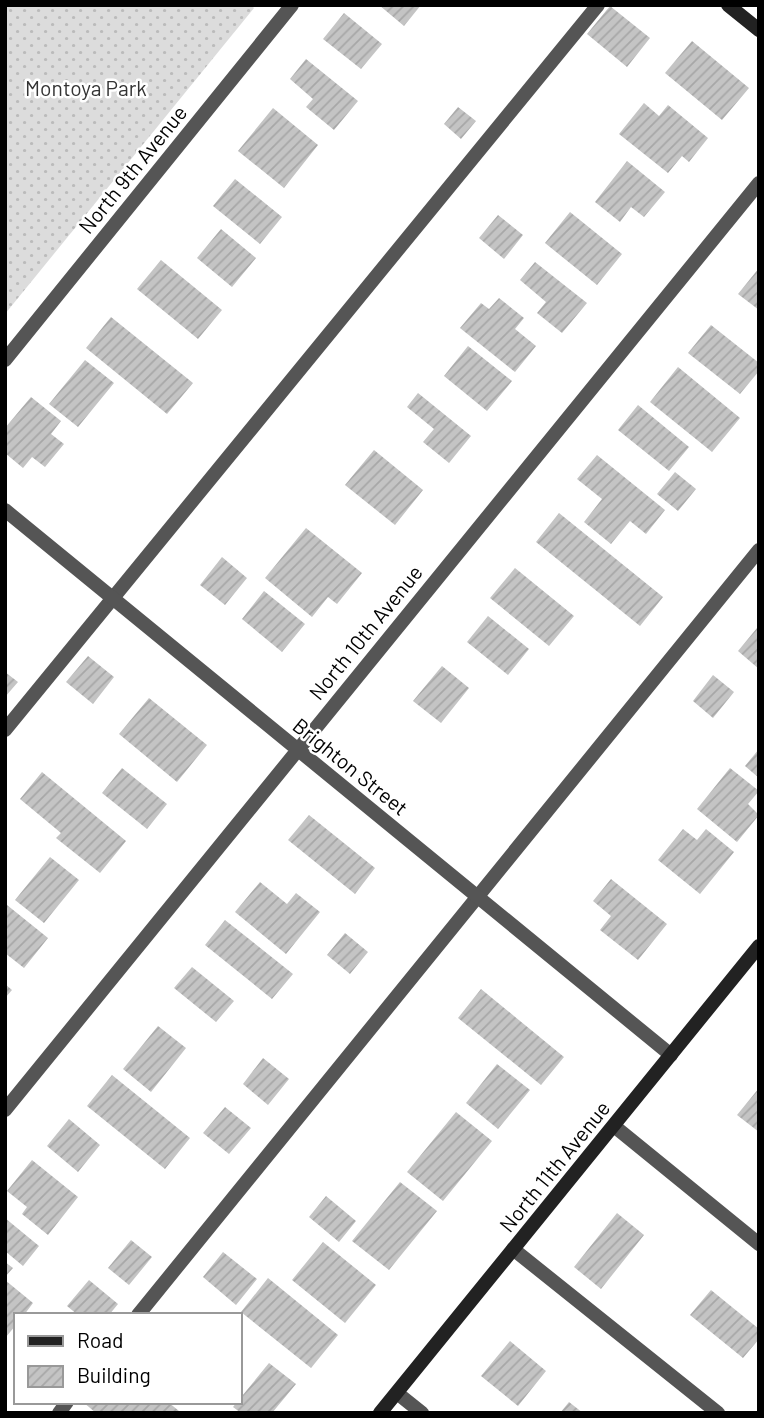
<svg xmlns="http://www.w3.org/2000/svg" width="764" height="1418" font-family="Barlow,sans-serif">
<style>
.grass{fill:url(#grass-dots)}
.building{fill:url(#building-hatch)}
.lines{fill:none;stroke-linecap:round;stroke-linejoin:round}
.lane{stroke:#555;stroke-width:14}
.street{stroke:#555;stroke-width:14}
.secondary{stroke:#222;stroke-width:14}
.labels{text-anchor:middle;dominant-baseline:central;stroke-width:5;stroke-linejoin:round;paint-order:stroke}
.park-label{font-size:21px;fill:#333;stroke:#fff}
.street-label{font-size:21px;fill:#000;stroke:#fff}
</style>
<defs>
<pattern id="grass-dots" width="8" height="8" patternUnits="userSpaceOnUse" patternTransform="scale(1.75)"><rect width="8" height="8" fill="#dcdcdc"/><path d="M2 2h.1M6 6h.1" fill="none" stroke="#bbb" stroke-width="1.8" stroke-linecap="round"/></pattern>
<pattern id="building-hatch" width="6" height="6" patternUnits="userSpaceOnUse" patternTransform="scale(1.75)"><rect width="6" height="6" fill="#c4c4c4"/><path d="M-1 1l2-2M0 6l6-6M5 7l2-2" fill="none" stroke="#a7a7a7"/></pattern>
</defs>
<rect width="100%" height="100%" fill="#fff"/>
<!-- grass -->
<path class="grass" d="M 5,5 L 251,5 L 254,8 L 5,314 Z"/>
<!-- building -->
<path class="building" d="M 379,5 L 421,5 L 404,26 Z
M 610,6 L 650,38 L 627,67 L 587,34 Z
M 344,13 L 382,44 L 361,69 L 323,39 Z
M 692,41 L 749,88 L 722,120 L 665,73 Z
M 306,59 L 358,101 L 334,130 L 306,107 L 313,99 L 290,79 Z
M 644,103 L 659,116 L 668,105 L 708,138 L 689,162 L 682,156 L 668,173 L 619,134 Z
M 458,107 L 476,121 L 461,139 L 444,124 Z
M 273,108 L 318,145 L 284,188 L 238,151 Z
M 627,161 L 665,192 L 644,217 L 631,207 L 620,222 L 595,202 Z
M 235,179 L 282,217 L 260,244 L 213,206 Z
M 570,212 L 622,254 L 597,285 L 545,243 Z
M 498,215 L 523,235 L 504,259 L 479,238 Z
M 221,229 L 256,258 L 232,287 L 197,258 Z
M 161,260 L 222,310 L 198,339 L 137,289 Z
M 535,262 L 587,303 L 562,333 L 537,313 L 546,302 L 520,280 Z
M 759,268 L 759,310 L 738,294 Z
M 499,298 L 524,318 L 515,329 L 536,346 L 515,372 L 460,328 L 481,303 L 489,309 Z
M 111,317 L 193,383 L 167,414 L 86,348 Z
M 711,325 L 759,363 L 759,371 L 740,394 L 688,353 Z
M 468,346 L 512,381 L 487,411 L 444,376 Z
M 85,360 L 114,383 L 78,427 L 49,404 Z
M 678,367 L 740,418 L 712,452 L 650,402 Z
M 418,393 L 471,436 L 449,463 L 423,442 L 434,429 L 407,407 Z
M 31,397 L 61,421 L 51,434 L 64,444 L 45,467 L 32,457 L 23,468 L 5,453 L 5,428 Z
M 638,405 L 689,447 L 669,471 L 618,430 Z
M 374,450 L 423,490 L 395,525 L 345,485 Z
M 597,455 L 665,510 L 646,534 L 630,521 L 611,544 L 584,522 L 602,499 L 577,479 Z
M 675,472 L 696,489 L 678,511 L 657,494 Z
M 559,513 L 663,597 L 640,626 L 536,542 Z
M 306,528 L 362,573 L 337,604 L 328,597 L 312,617 L 265,578 Z
M 222,557 L 247,578 L 225,605 L 200,585 Z
M 515,568 L 574,616 L 549,646 L 490,598 Z
M 264,591 L 305,624 L 282,652 L 242,619 Z
M 488,616 L 529,649 L 508,675 L 467,642 Z
M 757,628 L 759,629 L 759,669 L 738,651 Z
M 88,656 L 114,677 L 93,704 L 66,682 Z
M 442,666 L 469,688 L 441,723 L 413,701 Z
M 5,672 L 18,682 L 5,697 Z
M 713,675 L 734,692 L 713,718 L 693,701 Z
M 149,698 L 207,745 L 177,782 L 119,734 Z
M 759,749 L 759,778 L 745,766 Z
M 122,768 L 167,804 L 147,829 L 102,793 Z
M 730,768 L 759,791 L 748,804 L 759,815 L 737,842 L 697,809 Z
M 42,772 L 126,841 L 100,873 L 56,838 L 61,833 L 20,799 Z
M 309,815 L 375,868 L 355,894 L 288,840 Z
M 683,829 L 697,840 L 706,829 L 734,852 L 700,894 L 658,860 Z
M 50,857 L 79,880 L 44,923 L 15,900 Z
M 611,879 L 667,924 L 638,960 L 600,930 L 611,916 L 593,901 Z
M 260,882 L 287,904 L 296,893 L 320,912 L 286,954 L 235,912 Z
M 7,905 L 48,938 L 24,968 L 5,953 Z
M 225,920 L 293,974 L 272,999 L 205,945 Z
M 345,933 L 368,952 L 350,974 L 327,955 Z
M 192,967 L 234,1001 L 216,1022 L 174,988 Z
M 5,984 L 12,990 L 5,998 Z
M 481,989 L 564,1057 L 541,1085 L 458,1018 Z
M 158,1026 L 186,1048 L 151,1092 L 123,1069 Z
M 263,1058 L 289,1079 L 268,1105 L 243,1084 Z
M 497,1064 L 530,1090 L 498,1129 L 466,1103 Z
M 112,1075 L 190,1138 L 165,1169 L 87,1106 Z
M 759,1088 L 759,1132 L 737,1115 Z
M 225,1107 L 251,1128 L 229,1154 L 203,1133 Z
M 456,1112 L 492,1141 L 443,1201 L 407,1172 Z
M 69,1119 L 100,1145 L 78,1172 L 47,1146 Z
M 32,1160 L 78,1197 L 48,1235 L 22,1214 L 27,1207 L 7,1191 Z
M 400,1182 L 437,1211 L 389,1270 L 352,1241 Z
M 326,1196 L 356,1221 L 339,1242 L 309,1217 Z
M 617,1213 L 644,1235 L 601,1289 L 574,1267 Z
M 5,1218 L 39,1246 L 23,1266 L 5,1251 Z
M 131,1240 L 152,1257 L 129,1285 L 108,1268 Z
M 323,1242 L 376,1285 L 345,1323 L 292,1280 Z
M 223,1252 L 257,1279 L 236,1305 L 203,1277 Z
M 5,1262 L 13,1268 L 5,1277 Z
M 268,1278 L 338,1335 L 311,1368 L 241,1312 Z
M 5,1280 L 33,1303 L 24,1315 L 16,1315 L 16,1325 L 5,1338 Z
M 89,1280 L 118,1304 L 109,1315 L 78,1315 L 67,1306 Z
M 711,1290 L 759,1329 L 759,1339 L 743,1358 L 690,1315 Z
M 510,1341 L 546,1371 L 518,1406 L 481,1376 Z
M 269,1363 L 296,1384 L 272,1413 L 241,1413 L 233,1407 Z
M 83,1402 L 168,1402 L 179,1411 L 96,1413 Z
M 569,1402 L 583,1413 L 560,1413 Z"/>
<g class="lines">
<!-- lane -->
<path class="lane" d="M 5,730 L 598,5
M 513,1249 L 718,1413
M 138,1315 L 759,550
M 59,1413 L 67,1402"/>
<!-- street -->
<path class="street" d="M 5,360 L 292,5
M 5,510 L 671,1055
M 5,1110 L 759,183
M 614,1126 L 759,1244
M 397,1393 L 422,1413"/>
<!-- secondary -->
<path class="secondary" d="M 728,5 L 759,30
M 380,1413 L 759,946"/>
</g>
<g class="labels">
<!-- park labels -->
<g class="park-label">
<text x="86" y="87">Montoya Park</text>
</g>
<!-- street labels -->
<g class="street-label">
<text transform="translate(132 169) rotate(-51)">North 9th Avenue</text>
<text transform="translate(365 632) rotate(-51)">North 10th Avenue</text>
<text transform="translate(351 766) rotate(39)">Brighton Street</text>
<text transform="translate(554 1166) rotate(-51)">North 11th Avenue</text>
</g>
</g>
<!-- border -->
<rect width="764" height="1418" fill="none" stroke="#000000" stroke-width="14"/>
<!-- legend -->
<rect x="14" y="1313" width="228" height="91" fill="#ffffff" stroke="#999999" stroke-width="2"/>
<rect x="28" y="1336" width="35" height="10" fill="#222222" stroke="#999999" stroke-width="2"/>
<text x="77" y="1348" font-size="21" fill="#000000">Road</text>
<rect x="28" y="1366" width="35" height="21" fill="url(#building-hatch)" stroke="#999999" stroke-width="2"/>
<text x="77" y="1383" font-size="21" fill="#000000">Building</text>
</svg>
